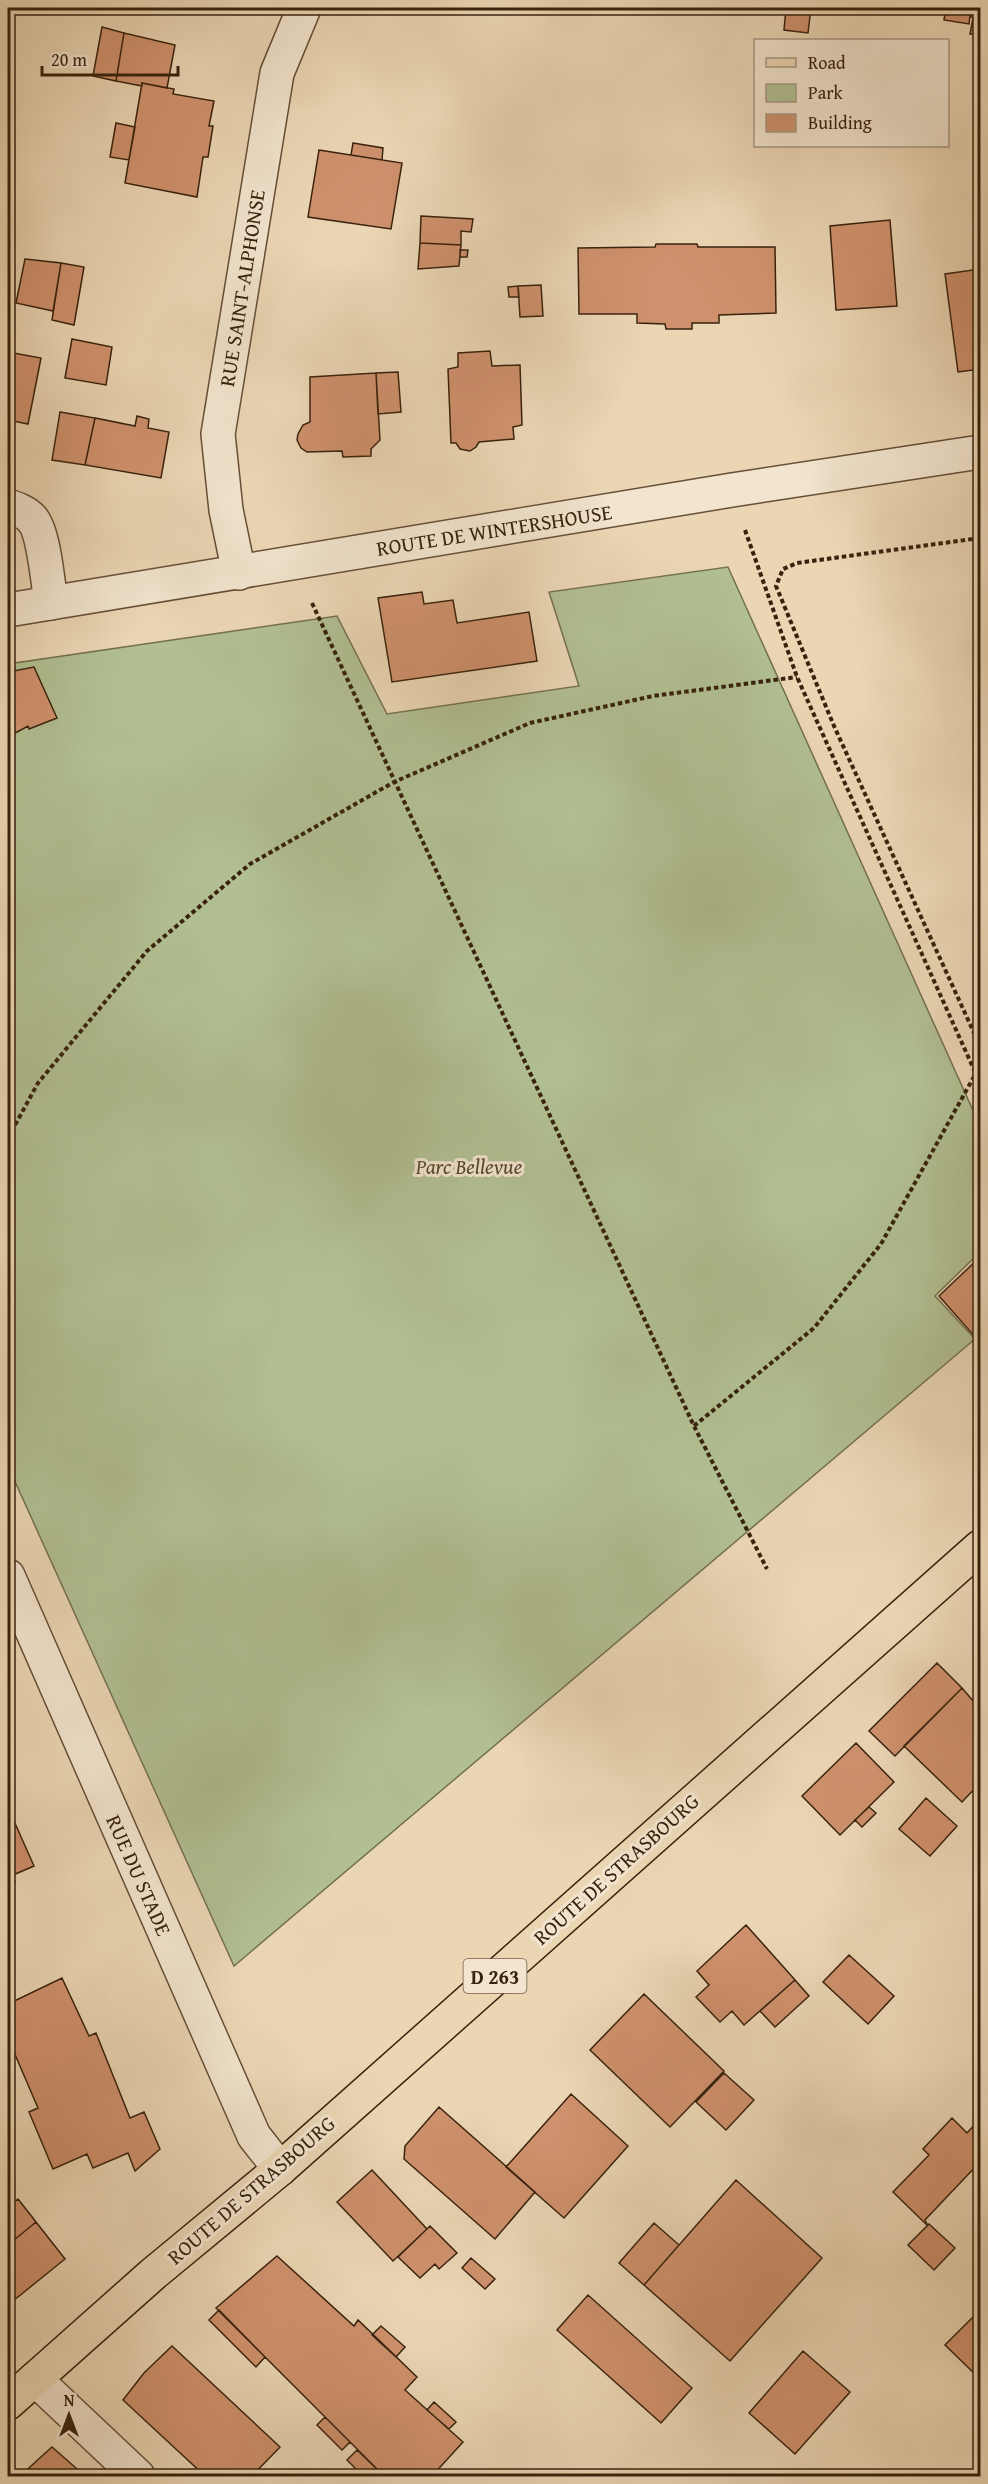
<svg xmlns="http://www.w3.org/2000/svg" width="988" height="2484" font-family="'Gentium Book Plus',serif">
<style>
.green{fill:#b1bf92;stroke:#747050;stroke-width:1.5}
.building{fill:#cf916d;stroke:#38220d;stroke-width:1.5}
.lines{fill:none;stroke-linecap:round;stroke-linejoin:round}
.minor-casing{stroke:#654f37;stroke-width:36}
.tertiary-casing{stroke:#654f37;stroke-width:36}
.primary-casing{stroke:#38220d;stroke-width:36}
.path{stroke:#38220d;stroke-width:4;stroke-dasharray:4.5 3;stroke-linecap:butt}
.minor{stroke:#f2e4ce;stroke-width:33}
.tertiary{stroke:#f2e4ce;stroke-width:33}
.primary{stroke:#ebd6b4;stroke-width:33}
.labels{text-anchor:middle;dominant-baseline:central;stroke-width:6;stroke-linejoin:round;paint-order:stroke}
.shield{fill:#f2e4ce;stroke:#705c47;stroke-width:1.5}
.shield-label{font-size:20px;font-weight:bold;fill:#38220d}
.street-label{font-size:21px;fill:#38220d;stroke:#f2e4ce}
.park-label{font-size:21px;font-style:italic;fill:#56492e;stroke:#f2e4ce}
</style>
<rect width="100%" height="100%" fill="#ebd6b4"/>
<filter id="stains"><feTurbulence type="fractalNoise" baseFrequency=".00333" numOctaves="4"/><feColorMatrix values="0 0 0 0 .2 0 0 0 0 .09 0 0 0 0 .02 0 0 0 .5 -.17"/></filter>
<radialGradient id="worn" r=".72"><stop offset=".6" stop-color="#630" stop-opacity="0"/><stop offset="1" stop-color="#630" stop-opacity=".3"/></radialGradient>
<!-- green -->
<path class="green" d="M 728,567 L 980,1126 L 980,1252 L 935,1296 L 975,1339 L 234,1966 L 8,1466 L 8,664 L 337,616 L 387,714 L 579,686 L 549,592 Z"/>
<!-- building -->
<path class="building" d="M 786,8 L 811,8 L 808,33 L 784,30 Z
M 946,8 L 971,8 L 969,24 L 944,20 Z
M 971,8 L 980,8 L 980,19 L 970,17 Z
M 973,18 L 980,19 L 980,36 L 970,34 Z
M 102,27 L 124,33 L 116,81 L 93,76 Z
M 124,33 L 175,45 L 167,88 L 142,83 L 142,86 L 116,81 Z
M 142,83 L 174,89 L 173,94 L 214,101 L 209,126 L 213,126 L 208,157 L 203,157 L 197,197 L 125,183 Z
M 116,123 L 135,127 L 129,160 L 110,157 Z
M 353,143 L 383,148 L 382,160 L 351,155 Z
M 319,150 L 402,163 L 391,229 L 308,217 Z
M 421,216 L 473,219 L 471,232 L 461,231 L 461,245 L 420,243 Z
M 890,220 L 897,306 L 836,310 L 830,226 Z
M 420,243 L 461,245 L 459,266 L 418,269 Z
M 656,244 L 697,244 L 698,247 L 775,247 L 776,313 L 719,315 L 719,323 L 692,323 L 692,329 L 666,329 L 665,324 L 637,323 L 637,314 L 579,314 L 578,248 L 655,247 Z
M 460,250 L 468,250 L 467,257 L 460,257 Z
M 25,259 L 61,263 L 53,311 L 16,303 Z
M 61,263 L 84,267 L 74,325 L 52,320 Z
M 980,269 L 980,369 L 958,372 L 945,274 Z
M 541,285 L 543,316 L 520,317 L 518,286 Z
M 518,286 L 519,297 L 509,297 L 508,287 Z
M 72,339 L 112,347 L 106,385 L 65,378 Z
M 490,351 L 492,366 L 520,365 L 522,425 L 513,427 L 514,439 L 479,442 L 476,447 L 470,451 L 460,449 L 456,443 L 451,443 L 448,369 L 458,367 L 458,353 Z
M 8,352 L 41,358 L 28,424 L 8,420 Z
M 398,372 L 401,412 L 378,414 L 376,373 Z
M 376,373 L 380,440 L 371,449 L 371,456 L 343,457 L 342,451 L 307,452 L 301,448 L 297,440 L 298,434 L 303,425 L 310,422 L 310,377 Z
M 60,412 L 95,418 L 85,465 L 52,460 Z
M 137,416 L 149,419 L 148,428 L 169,432 L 161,478 L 85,465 L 95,418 L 135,426 Z
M 422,592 L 424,604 L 453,600 L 457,623 L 529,612 L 537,661 L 392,682 L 378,598 Z
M 34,667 L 57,718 L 29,729 L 28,726 L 8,737 L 8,672 Z
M 980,1257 L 980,1334 L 976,1338 L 939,1296 Z
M 937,1663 L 962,1688 L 895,1756 L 869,1731 Z
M 962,1688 L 980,1709 L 980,1783 L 962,1802 L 904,1746 Z
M 856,1743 L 894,1782 L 840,1835 L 802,1796 Z
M 926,1798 L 957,1826 L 930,1856 L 899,1829 Z
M 869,1807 L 876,1813 L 862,1827 L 855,1820 Z
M 10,1812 L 34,1866 L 13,1875 L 15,1882 L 8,1885 L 8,1813 Z
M 746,1925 L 795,1980 L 744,2025 L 732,2011 L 720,2022 L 696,1997 L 709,1985 L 697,1971 Z
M 849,1955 L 894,1996 L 868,2024 L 823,1982 Z
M 62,1978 L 89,2036 L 96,2033 L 130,2118 L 144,2112 L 160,2149 L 135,2171 L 128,2153 L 93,2168 L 87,2154 L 53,2169 L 29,2112 L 38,2108 L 8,2038 L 8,2004 Z
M 795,1980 L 809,1996 L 775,2027 L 760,2011 Z
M 644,1994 L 724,2071 L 670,2127 L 590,2050 Z
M 724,2073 L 754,2100 L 726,2130 L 696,2102 Z
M 571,2094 L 628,2146 L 564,2218 L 506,2167 Z
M 439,2107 L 535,2192 L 495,2239 L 404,2159 L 405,2146 Z
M 952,2118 L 967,2133 L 979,2120 L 980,2122 L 980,2164 L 979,2163 L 925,2220 L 928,2226 L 893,2192 L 929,2155 L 923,2149 Z
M 372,2170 L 427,2229 L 393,2261 L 337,2202 Z
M 736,2180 L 822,2258 L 730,2361 L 644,2285 Z
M 18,2199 L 36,2222 L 8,2245 L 8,2207 Z
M 36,2222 L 65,2259 L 8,2305 L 8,2245 Z
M 654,2223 L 679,2245 L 644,2285 L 619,2263 Z
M 929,2224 L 955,2248 L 934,2270 L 908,2245 Z
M 430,2226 L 457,2253 L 439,2269 L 435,2264 L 420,2278 L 398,2257 Z
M 277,2256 L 354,2326 L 358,2320 L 417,2377 L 405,2390 L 463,2442 L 432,2476 L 384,2476 L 216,2308 Z
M 471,2258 L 495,2279 L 485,2289 L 462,2268 Z
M 588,2295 L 692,2388 L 661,2423 L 557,2330 Z
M 219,2310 L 265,2357 L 256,2367 L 209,2320 Z
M 977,2313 L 980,2316 L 980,2379 L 945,2345 Z
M 381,2326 L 405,2347 L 396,2357 L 372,2335 Z
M 172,2346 L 280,2447 L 252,2476 L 205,2476 L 123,2400 L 144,2373 Z
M 803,2351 L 850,2392 L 795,2454 L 749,2413 Z
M 434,2402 L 456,2422 L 449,2429 L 427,2410 Z
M 325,2417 L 350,2442 L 342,2450 L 317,2425 Z
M 52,2447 L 85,2476 L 20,2476 Z
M 357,2450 L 384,2476 L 363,2476 L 347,2460 Z"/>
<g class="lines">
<defs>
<path id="minor" d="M 8,506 C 17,509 26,512 32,519 C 44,532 48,584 51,603
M 239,573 L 226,510 L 218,434 L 277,73 L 304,8
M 8,1576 L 254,2136 L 280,2169
M 35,2379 L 138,2476"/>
<path id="tertiary" d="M 8,610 L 732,490 L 980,452"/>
<path id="primary" d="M 8,2403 L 153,2274 L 280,2169 L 980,1547"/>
</defs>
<!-- minor casing -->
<use href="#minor" class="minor-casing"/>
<!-- tertiary casing -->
<use href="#tertiary" class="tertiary-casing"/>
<!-- primary casing -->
<use href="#primary" class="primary-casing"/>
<!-- path -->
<path class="path" d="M 745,530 L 797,677 L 980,1083
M 980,538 L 797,563 L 783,569 L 776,586 L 834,726 L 980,1046
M 312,603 L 694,1426 L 767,1569
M 8,1138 L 38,1083 L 147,951 L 250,864 L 394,782 L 530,723 L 653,696 L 797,677
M 694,1426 L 814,1328 L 881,1244 L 976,1073"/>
<!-- minor -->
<use href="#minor" class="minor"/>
<!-- tertiary -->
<use href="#tertiary" class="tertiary"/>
<!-- primary -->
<use href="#primary" class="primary"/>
</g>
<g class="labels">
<!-- shield labels -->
<rect class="shield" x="463.5" y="1959" width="63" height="34" rx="4.5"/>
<g class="shield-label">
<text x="495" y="1976">D 263</text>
</g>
<!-- street labels -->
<g class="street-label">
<text transform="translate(242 288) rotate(-81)">RUE SAINT-ALPHONSE</text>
<text transform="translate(494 530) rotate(-9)">ROUTE DE WINTERSHOUSE</text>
<text transform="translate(616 1869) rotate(-42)">ROUTE DE STRASBOURG</text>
<text transform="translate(139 1875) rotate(66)">RUE DU STADE</text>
<text transform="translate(251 2190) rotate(-41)">ROUTE DE STRASBOURG</text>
</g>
<!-- park labels -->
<g class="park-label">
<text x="469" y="1166">Parc Bellevue</text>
</g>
</g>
<!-- margin -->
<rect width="988" height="2484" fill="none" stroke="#ebd6b4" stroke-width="30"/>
<rect x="9" y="9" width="970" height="2466" fill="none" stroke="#38220d" stroke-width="3"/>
<rect x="15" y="15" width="958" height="2454" fill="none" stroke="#38220d" stroke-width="1.5"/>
<!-- legend -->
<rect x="754" y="39" width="195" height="108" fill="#f2e4ce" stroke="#a89681" stroke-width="1.5"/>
<rect x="766" y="58" width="30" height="9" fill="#ebd6b4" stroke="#a89681" stroke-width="1.5"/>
<text x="808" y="69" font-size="18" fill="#38220d">Road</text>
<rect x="766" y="84" width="30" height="18" fill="#b1bf92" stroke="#a89681" stroke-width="1.5"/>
<text x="808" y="99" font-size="18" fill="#38220d">Park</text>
<rect x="766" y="114" width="30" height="18" fill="#cf916d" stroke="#a89681" stroke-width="1.5"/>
<text x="808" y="129" font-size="18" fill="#38220d">Building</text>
<!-- north arrow -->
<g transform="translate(69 2415)" stroke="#f2e4ce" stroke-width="4.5" paint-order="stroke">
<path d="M0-4.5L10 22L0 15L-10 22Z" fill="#38220d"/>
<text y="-9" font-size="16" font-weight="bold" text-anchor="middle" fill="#38220d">N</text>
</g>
<!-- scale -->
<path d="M42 66v9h136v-9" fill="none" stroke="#38220d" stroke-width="3"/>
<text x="51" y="66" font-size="18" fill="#38220d" stroke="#f2e4ce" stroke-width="4.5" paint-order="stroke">20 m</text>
<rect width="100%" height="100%" filter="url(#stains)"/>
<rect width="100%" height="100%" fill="url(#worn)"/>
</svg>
